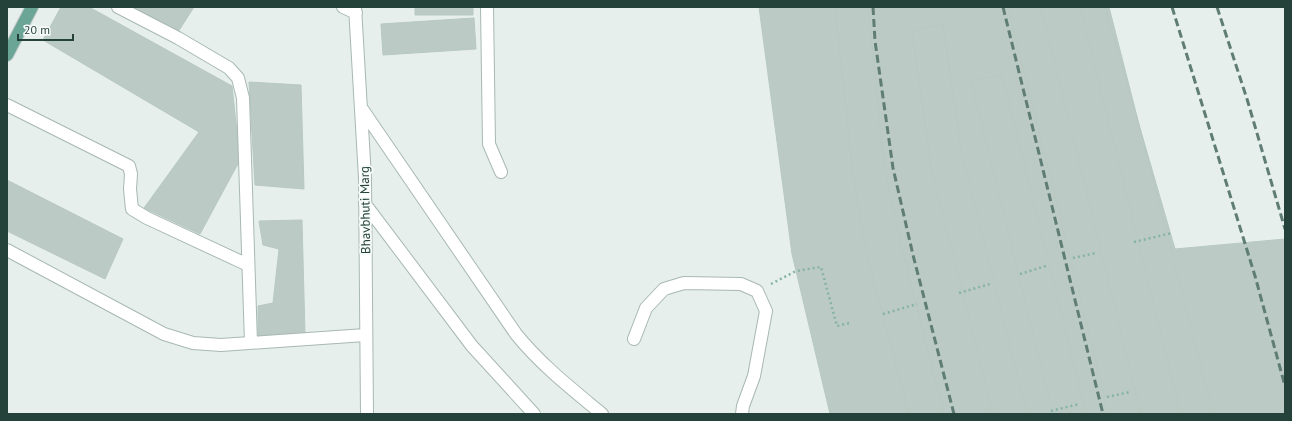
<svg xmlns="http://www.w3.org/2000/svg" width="1292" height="421" font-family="'PT Sans',sans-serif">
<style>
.building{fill:#bbcac4;stroke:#b8c9c2}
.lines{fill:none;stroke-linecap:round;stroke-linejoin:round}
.minor-casing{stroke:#a8b8b2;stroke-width:14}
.major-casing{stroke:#c2cac8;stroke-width:14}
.path{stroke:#86b3a5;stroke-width:2.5;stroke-dasharray:2 3;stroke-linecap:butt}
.minor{stroke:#fff;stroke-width:12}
.major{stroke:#6aa596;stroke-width:12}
.rail{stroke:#5f7d75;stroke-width:3;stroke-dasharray:8 4;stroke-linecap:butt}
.labels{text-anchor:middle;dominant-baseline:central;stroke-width:3.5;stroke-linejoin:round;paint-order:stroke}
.street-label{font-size:13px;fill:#24423a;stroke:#f7fbf9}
</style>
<rect width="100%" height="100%" fill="#e6efeb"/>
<!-- building -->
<path class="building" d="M 61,7 L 89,7 L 232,86 L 240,160 L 200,234 L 144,208 L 199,132 L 43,40 Z
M 131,7 L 194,7 L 178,32 Z
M 415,7 L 473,7 L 473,15 L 415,15 Z
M 759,7 L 1105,7 L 1175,249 L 1285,239 L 1285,414 L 830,414 L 792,254 Z
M 835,7 L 868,7 L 885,171 L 904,257 L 944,414 L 909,414 L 868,259 L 853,175 Z
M 1008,7 L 1041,7 L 1141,414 L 1109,414 Z
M 1080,7 L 1109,7 L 1213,414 L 1181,414 Z
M 474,18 L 476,49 L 383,55 L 381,24 Z
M 943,24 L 961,149 L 1027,414 L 993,414 L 931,167 L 912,31 Z
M 1002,74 L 1086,414 L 1053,414 L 971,81 Z
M 249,82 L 301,85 L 304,189 L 255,185 Z
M 7,180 L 123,239 L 105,279 L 7,231 Z
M 302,220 L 305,334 L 258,338 L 258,306 L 273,303 L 279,249 L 263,245 L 259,221 Z"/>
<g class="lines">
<defs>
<path id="minor" d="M 118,7 L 178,38 L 229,68 L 238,78 L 243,98 L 251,343
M 343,7 L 356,13
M 355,7 L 365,178 L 367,414
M 487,7 L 489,144 L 501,172
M 7,105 L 129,166 L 131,174 L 130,189 L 132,209 L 147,218 L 248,265
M 362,109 L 516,334 C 541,365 572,389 602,414
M 365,204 L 472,346 L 534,414
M 7,250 L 164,334 L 193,343 L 221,345 L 365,335
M 634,339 L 646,308 L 664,289 L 684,283 L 741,284 L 757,291 L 766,311 L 754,376 L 743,406 L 742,414"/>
<path id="major" d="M 7,55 L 32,7"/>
</defs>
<!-- minor casing -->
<use href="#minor" class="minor-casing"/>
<!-- major casing -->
<use href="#major" class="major-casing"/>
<!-- path -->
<path class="path" d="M 1134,242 L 1172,233
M 1073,258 L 1096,253
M 1020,274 L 1046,266
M 771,284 L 796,271 L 821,267 L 837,326 L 849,323
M 959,293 L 990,284
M 883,314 L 917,304
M 1107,397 L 1130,392
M 1051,411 L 1079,404"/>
<!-- minor -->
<use href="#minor" class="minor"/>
<!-- major -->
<use href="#major" class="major"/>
<!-- rail -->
<path class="rail" d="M 873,7 L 875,41 L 893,168 L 913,255 L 954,414
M 1003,7 L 1103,414
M 1172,7 L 1255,276 L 1285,386
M 1217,7 L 1247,99 L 1285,229"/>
</g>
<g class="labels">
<!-- street labels -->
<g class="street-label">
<text transform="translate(365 210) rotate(-91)">Bhavbhuti Marg</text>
</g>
</g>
<!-- border -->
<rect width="1292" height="421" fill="none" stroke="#24423a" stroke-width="16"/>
<!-- scale -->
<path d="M18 34v6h55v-6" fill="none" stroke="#24423a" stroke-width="2"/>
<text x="24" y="34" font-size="12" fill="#24423a" stroke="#f7fbf9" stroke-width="3" paint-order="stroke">20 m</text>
</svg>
